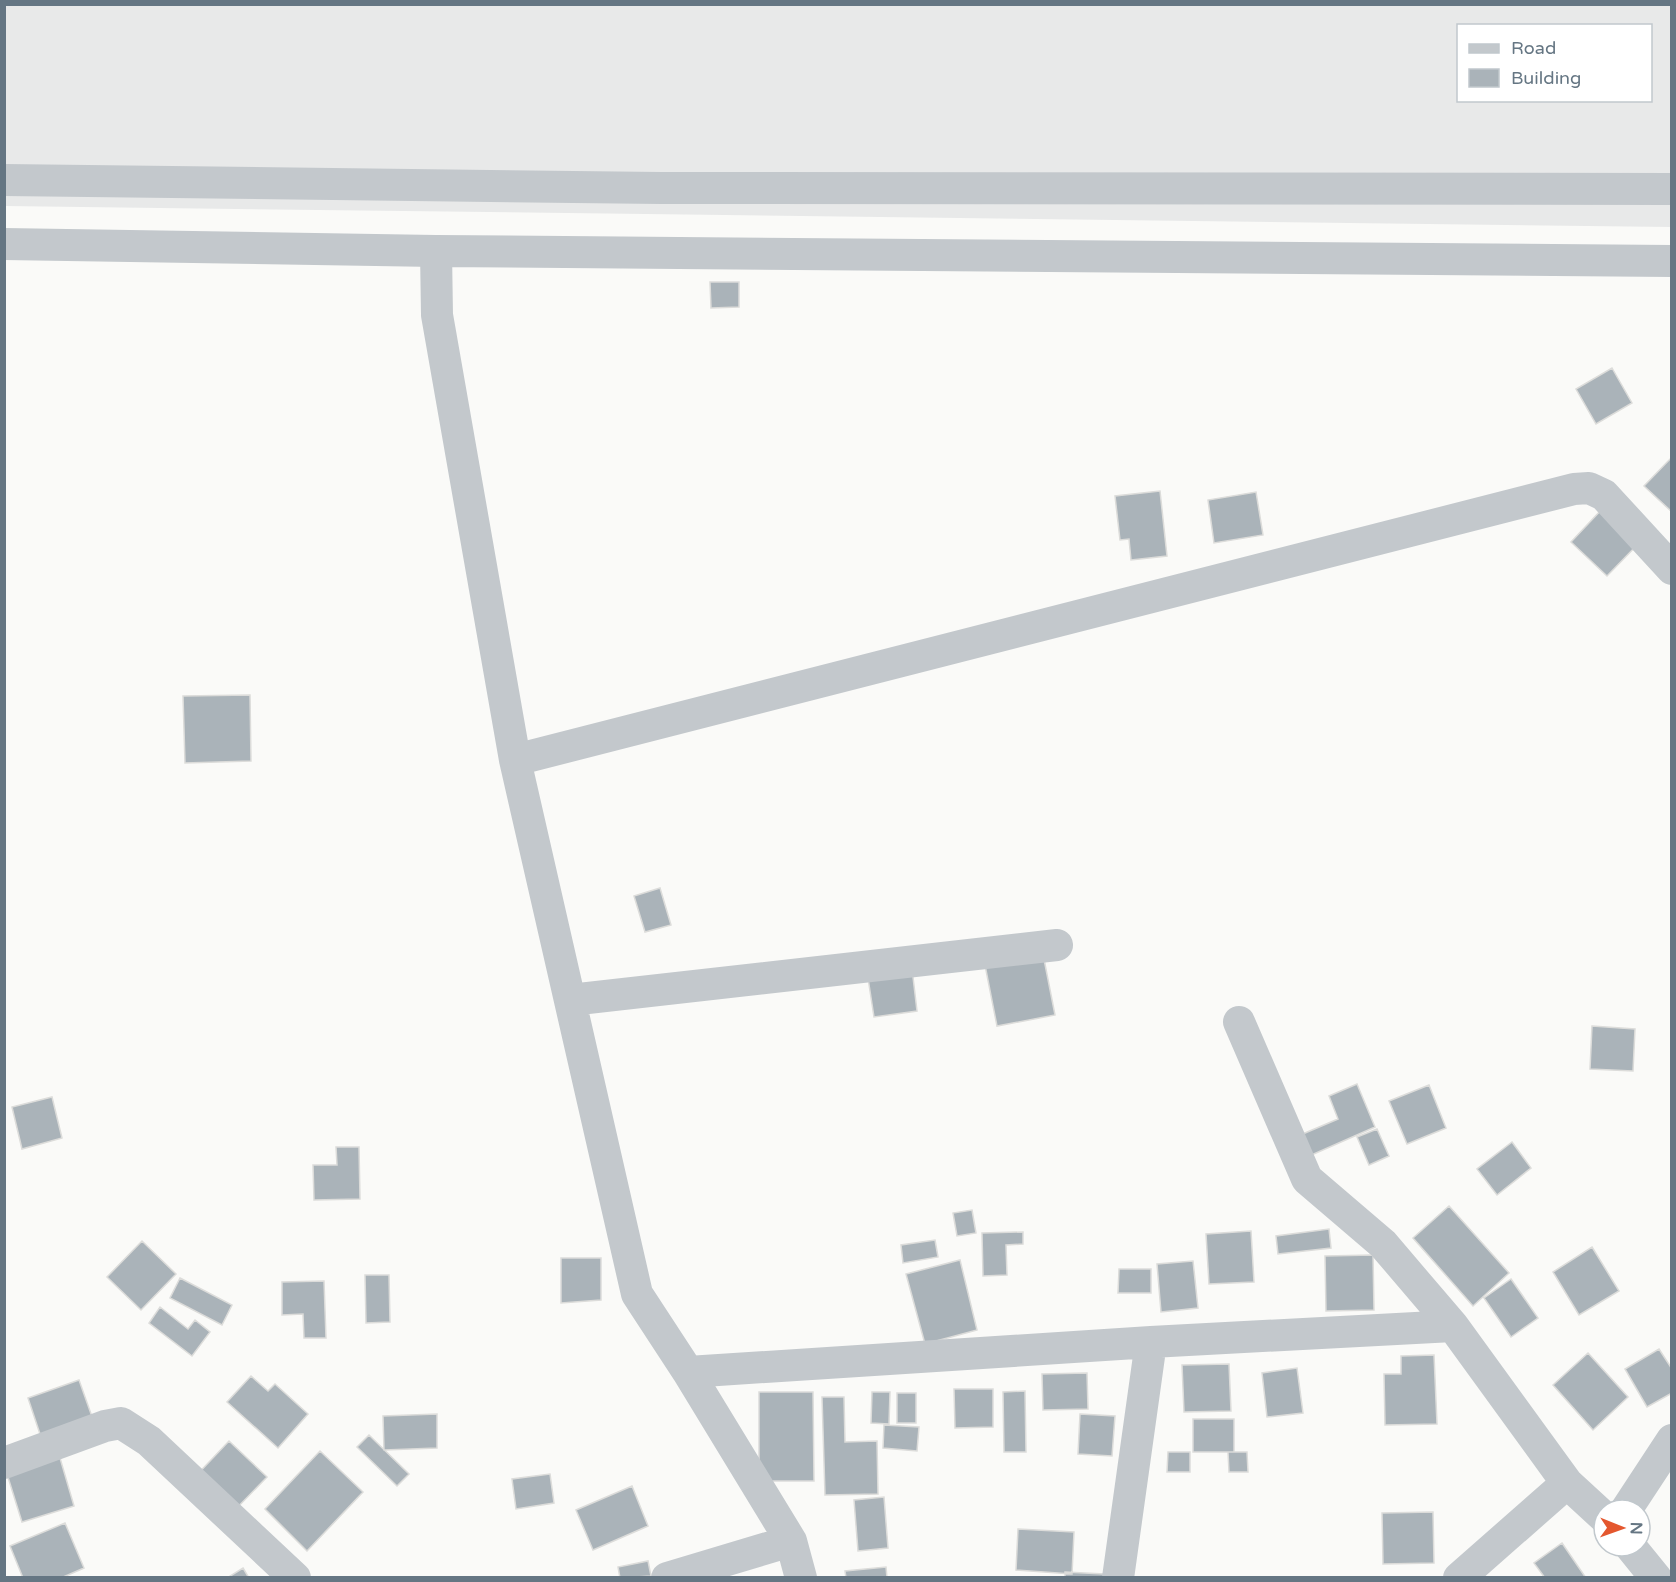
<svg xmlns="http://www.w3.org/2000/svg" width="1676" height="1582" font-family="'Varela Round',sans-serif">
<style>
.built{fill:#e8e9e9;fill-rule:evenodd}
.building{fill:#aab3b9;stroke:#dcdcda;stroke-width:1.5}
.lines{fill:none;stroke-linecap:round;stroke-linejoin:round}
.minor{stroke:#c3c8cc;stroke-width:32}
</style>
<rect width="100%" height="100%" fill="#fafaf8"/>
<!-- built -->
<path class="built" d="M 5,5 L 1671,5 L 1671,227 L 5,206 ZM 1458,26 L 1650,26 L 1650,100 L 1458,100 Z"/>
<!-- building -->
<path class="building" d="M 710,282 L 739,282 L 739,307 L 711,308 Z
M 1612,368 L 1632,403 L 1596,424 L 1576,389 Z
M 1672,457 L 1672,512 L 1644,486 Z
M 1160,491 L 1167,556 L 1131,560 L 1129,539 L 1120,540 L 1115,496 Z
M 1256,492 L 1263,535 L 1214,543 L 1208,500 Z
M 1604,507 L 1640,542 L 1607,576 L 1571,542 Z
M 250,695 L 251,761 L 185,763 L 183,696 Z
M 660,888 L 671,925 L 645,932 L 634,896 Z
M 1042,949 L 1055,1015 L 997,1026 L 984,960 Z
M 911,960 L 917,1011 L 874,1017 L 866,965 Z
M 1592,1026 L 1635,1029 L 1633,1071 L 1590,1069 Z
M 1357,1084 L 1375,1127 L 1307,1157 L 1298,1136 L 1338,1119 L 1329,1096 Z
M 1429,1085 L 1446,1128 L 1407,1144 L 1389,1101 Z
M 52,1097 L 62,1138 L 22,1149 L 12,1107 Z
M 1377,1129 L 1389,1156 L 1369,1165 L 1357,1137 Z
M 1512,1142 L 1531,1168 L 1497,1195 L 1477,1169 Z
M 336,1147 L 359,1147 L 360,1199 L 314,1200 L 313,1165 L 337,1165 Z
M 1449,1206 L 1509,1273 L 1473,1306 L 1413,1238 Z
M 972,1210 L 976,1233 L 957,1236 L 953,1213 Z
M 1329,1229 L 1331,1248 L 1278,1254 L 1276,1236 Z
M 1251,1231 L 1254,1282 L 1209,1284 L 1206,1234 Z
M 1023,1232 L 1023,1244 L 1006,1245 L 1007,1275 L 983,1276 L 982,1233 Z
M 935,1240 L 938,1257 L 903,1263 L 901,1245 Z
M 142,1241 L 176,1274 L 141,1310 L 107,1277 Z
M 1592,1247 L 1619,1291 L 1579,1315 L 1553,1272 Z
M 1373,1255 L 1374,1310 L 1326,1311 L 1325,1256 Z
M 561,1258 L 601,1258 L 601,1300 L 561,1303 Z
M 960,1260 L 977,1330 L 925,1344 L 906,1274 Z
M 1193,1261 L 1198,1308 L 1161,1312 L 1157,1264 Z
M 1119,1269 L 1151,1269 L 1151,1293 L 1118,1293 Z
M 365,1275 L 389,1275 L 390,1322 L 366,1323 Z
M 180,1278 L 232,1305 L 222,1325 L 170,1298 Z
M 1511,1279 L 1538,1318 L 1511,1337 L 1484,1298 Z
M 324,1281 L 326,1338 L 304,1338 L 303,1314 L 282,1315 L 282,1282 Z
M 160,1307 L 188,1329 L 195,1320 L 210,1332 L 192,1356 L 149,1323 Z
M 1659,1349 L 1672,1369 L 1672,1393 L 1647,1407 L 1625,1369 Z
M 1588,1353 L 1628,1397 L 1593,1430 L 1553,1385 Z
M 1434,1355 L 1437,1424 L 1385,1425 L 1384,1374 L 1401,1374 L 1401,1356 Z
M 1229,1364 L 1231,1411 L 1184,1412 L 1182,1365 Z
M 1297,1368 L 1303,1413 L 1267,1417 L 1262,1373 Z
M 1087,1373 L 1088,1409 L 1043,1410 L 1042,1374 Z
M 251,1376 L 268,1391 L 275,1384 L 308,1414 L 278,1448 L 227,1402 Z
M 79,1380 L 96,1428 L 44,1446 L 28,1398 Z
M 954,1389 L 993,1389 L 993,1427 L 955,1428 Z
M 1025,1391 L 1026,1452 L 1004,1452 L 1003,1392 Z
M 759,1392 L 813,1392 L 814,1481 L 759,1481 Z
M 872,1392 L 890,1392 L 889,1424 L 871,1423 Z
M 897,1393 L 916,1393 L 916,1423 L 897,1423 Z
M 822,1397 L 844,1397 L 845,1442 L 877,1441 L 878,1494 L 825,1495 Z
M 437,1414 L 437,1448 L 384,1450 L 383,1416 Z
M 1080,1414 L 1115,1416 L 1112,1456 L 1078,1454 Z
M 1193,1419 L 1234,1419 L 1234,1452 L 1193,1452 Z
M 884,1425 L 919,1427 L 917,1451 L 883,1448 Z
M 369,1435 L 409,1474 L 397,1486 L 357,1447 Z
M 229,1441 L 267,1477 L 230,1515 L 192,1480 Z
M 320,1451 L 363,1492 L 307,1551 L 265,1509 Z
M 1168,1452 L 1190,1452 L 1190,1472 L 1167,1472 Z
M 1228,1452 L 1247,1452 L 1248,1472 L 1229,1472 Z
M 60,1458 L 74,1506 L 22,1522 L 7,1474 Z
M 550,1474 L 554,1503 L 516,1509 L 512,1479 Z
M 632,1486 L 648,1526 L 593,1550 L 576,1510 Z
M 884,1497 L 888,1548 L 858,1551 L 854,1500 Z
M 1433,1512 L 1434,1563 L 1383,1564 L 1382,1513 Z
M 65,1523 L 84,1568 L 61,1578 L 23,1578 L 10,1546 Z
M 1018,1529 L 1074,1532 L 1072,1574 L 1016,1570 Z
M 1562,1543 L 1586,1578 L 1545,1578 L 1534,1563 Z
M 648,1561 L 651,1576 L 620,1578 L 618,1567 Z
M 886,1567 L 887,1578 L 846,1578 L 845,1571 Z
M 243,1568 L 249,1578 L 227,1578 Z
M 1065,1572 L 1104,1574 L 1104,1578 L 1065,1578 Z"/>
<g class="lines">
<!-- minor -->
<path class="minor" d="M 4,180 L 661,188 L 1672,189
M 4,244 L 436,251 L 1672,261
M 436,251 L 437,315 L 515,760 L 637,1294 L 688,1372 L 791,1541 L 801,1578
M 515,760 L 1574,489 L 1589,488 L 1604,495 L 1672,569
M 570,1000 L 1057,945
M 1239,1022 L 1307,1179 L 1383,1244 L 1453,1326 L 1567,1483 L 1604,1517
M 688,1372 L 1151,1342 L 1453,1326
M 4,1463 L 105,1426 L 121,1423 L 149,1441 L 295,1578
M 1626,1510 L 1672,1440
M 1630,1546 L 1656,1578
M 667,1578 L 791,1541
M 1118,1578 L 1151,1342
M 1459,1578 L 1567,1483"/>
</g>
<!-- border -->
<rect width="1676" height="1582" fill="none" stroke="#657683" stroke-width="12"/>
<!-- legend -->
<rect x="1457" y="24" width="195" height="78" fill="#ffffff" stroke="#c1c8cd" stroke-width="1.5"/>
<rect x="1469" y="44" width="30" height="9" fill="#c3c8cc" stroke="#c1c8cd" stroke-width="1.5"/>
<text x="1511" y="54" font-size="18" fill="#657683">Road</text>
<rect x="1469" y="69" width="30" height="18" fill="#aab3b9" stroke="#c1c8cd" stroke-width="1.5"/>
<text x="1511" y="84" font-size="18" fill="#657683">Building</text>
<!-- north arrow -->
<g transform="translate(1622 1528) rotate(91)"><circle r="28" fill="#ffffff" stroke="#c1c8cd" stroke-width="1.5"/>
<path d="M0-4.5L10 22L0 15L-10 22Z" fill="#e4572e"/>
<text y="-9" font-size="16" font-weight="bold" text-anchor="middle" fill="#657683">N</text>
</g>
</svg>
